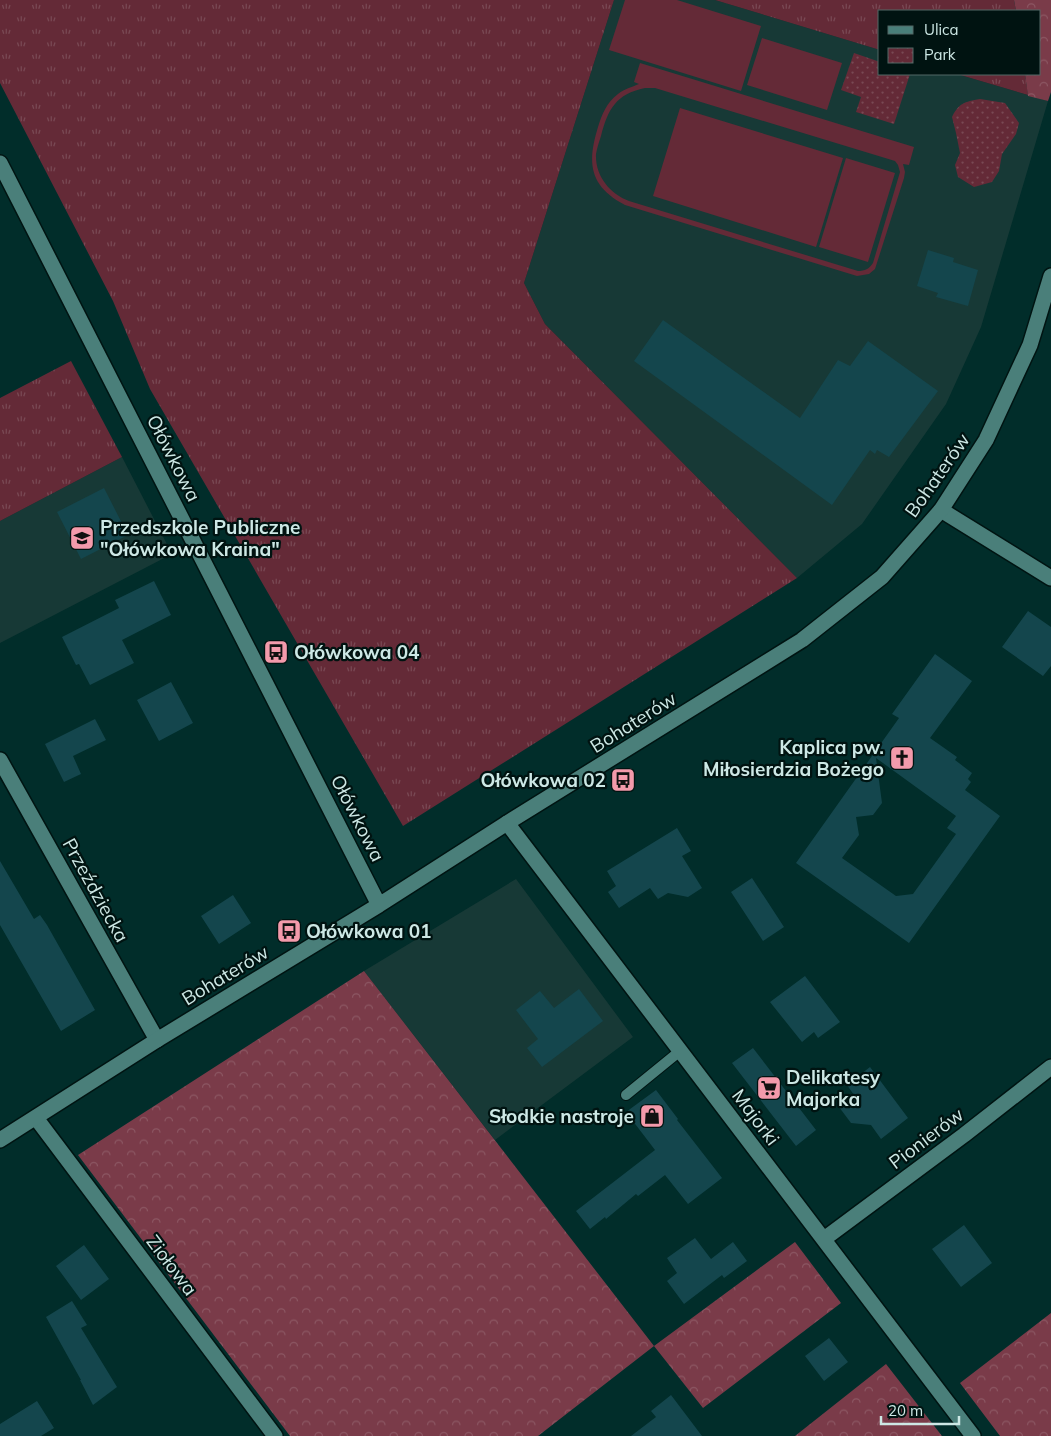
<svg xmlns="http://www.w3.org/2000/svg" width="1051" height="1436" font-family="Mulish,sans-serif">
<style>
.built{fill:#173936}
.grass{fill:url(#grass-tufts)}
.forest{fill:url(#forest-crowns)}
.park{fill:url(#park-dots)}
.pitch{fill:#642a37;fill-rule:evenodd}
.building{fill:#14464d;fill-rule:evenodd}
.lines{fill:none;stroke-linecap:round;stroke-linejoin:round}
.lane-casing{stroke:#001412;stroke-width:12}
.street-casing{stroke:#001412;stroke-width:18}
.secondary-casing{stroke:#001412;stroke-width:18}
.lane{stroke:#4a7f7a;stroke-width:10}
.street{stroke:#4a7f7a;stroke-width:15}
.secondary{stroke:#4a7f7a;stroke-width:15}
.labels{text-anchor:middle;dominant-baseline:central;stroke-width:4.5;stroke-linejoin:round;paint-order:stroke}
.street-label{font-size:19px;fill:#cde8e5;stroke:#001311}
.poi-label{font-size:19px;font-weight:bold;fill:#cde8e5;stroke:#001311;text-anchor:start}
</style>
<defs>
<pattern id="grass-tufts" width="24" height="20" patternUnits="userSpaceOnUse" patternTransform="scale(1.25)"><rect width="24" height="20" fill="#642a37"/><path d="M3 7l-1-3M5 7V3M7 7l1-3M15 17l-1-3M17 17v-4M19 17l1-3" fill="none" stroke="#794954"/></pattern>
<pattern id="forest-crowns" width="20" height="18" patternUnits="userSpaceOnUse" patternTransform="scale(1.25)"><rect width="20" height="18" fill="#7a3b49"/><path d="M2 6a3 3 0 1 1 6 0M12 15a3 3 0 1 1 6 0" fill="none" stroke="#8c5763"/></pattern>
<pattern id="park-dots" width="8" height="8" patternUnits="userSpaceOnUse" patternTransform="scale(1.25)"><rect width="8" height="8" fill="#642a37"/><path d="M2 2h.1M6 6h.1" fill="none" stroke="#794954" stroke-width="1.8" stroke-linecap="round"/></pattern>
</defs>
<rect width="100%" height="100%" fill="#012d2a"/>
<!-- built -->
<path class="built" d="M 614,0 L 715,0 L 880,50 L 880,74 L 957,74 L 1048,101 L 981,327 L 946,404 L 862,524 L 797,578 L 545,324 L 524,283 Z
M 122,457 L 172,554 L 0,643 L 0,521 Z
M 516,879 L 633,1037 L 495,1140 L 364,971 Z"/>
<!-- grass -->
<path class="grass" d="M 0,0 L 614,0 L 524,283 L 545,324 L 797,578 L 403,826 L 150,389 L 113,301 L 0,83 Z
M 715,0 L 1014,0 L 1016,11 L 880,11 L 880,50 Z
M 957,74 L 1025,74 L 1028,95 Z
M 71,361 L 122,457 L 0,521 L 0,398 Z"/>
<!-- forest -->
<path class="forest" d="M 1014,0 L 1051,0 L 1051,92 L 1048,101 L 1028,96 L 1025,74 L 1040,74 L 1040,11 L 1016,11 Z
M 364,971 L 654,1346 L 795,1242 L 841,1303 L 703,1408 L 654,1346 L 538,1436 L 290,1436 L 78,1155 Z
M 1051,1313 L 1051,1436 L 1000,1436 L 960,1383 Z
M 886,1364 L 942,1436 L 795,1436 Z"/>
<!-- park -->
<path class="park" d="M 854,53 L 880,62 L 880,74 L 910,74 L 894,124 L 856,112 L 861,97 L 841,90 Z
M 980,99 L 1005,103 L 1019,123 L 1016,134 L 1002,154 L 999,171 L 992,182 L 974,187 L 958,177 L 955,165 L 960,153 L 956,133 L 952,117 C 959,103 964,102 980,99 Z"/>
<!-- pitch -->
<path class="pitch" d="M 625,0 L 677,0 L 761,26 L 741,91 L 609,50 Z
M 762,38 L 842,63 L 827,110 L 747,85 Z
M 640,63 L 914,147 L 909,165 L 903,164 L 905,172 L 904,178 L 875,269 L 869,274 L 857,276 L 625,205 C 589,186 587,163 598,127 C 602,114 607,102 618,94 C 624,89 632,87 639,84 L 634,82 ZM 645,88 L 655,88 L 895,161 L 898,165 L 900,172 L 873,263 C 869,269 865,271 858,271 L 629,201 C 610,194 595,176 596,154 C 597,148 599,142 601,136 C 608,109 616,94 645,88 Z
M 680,108 L 843,158 L 816,247 L 653,196 Z
M 846,158 L 895,173 L 868,262 L 819,247 Z"/>
<!-- building -->
<path class="building" d="M 928,250 L 954,258 L 953,262 L 978,270 L 968,306 L 936,297 L 938,293 L 917,286 Z
M 663,320 L 800,418 L 838,360 L 850,366 L 868,341 L 938,391 L 889,457 L 877,450 L 875,454 L 870,450 L 832,505 L 634,361 Z
M 104,488 L 128,535 L 81,559 L 57,512 Z
M 154,581 L 171,615 L 122,640 L 134,663 L 90,685 L 79,664 L 76,665 L 62,637 L 119,608 L 115,600 Z
M 1028,611 L 1051,627 L 1051,666 L 1043,676 L 1002,647 Z
M 935,654 L 972,681 L 930,738 L 957,757 L 955,760 L 972,773 L 968,779 L 971,782 L 965,790 L 1000,816 L 909,943 L 796,863 L 899,718 L 892,714 ZM 876,758 L 956,816 L 947,828 L 956,834 L 913,894 L 896,896 L 842,858 L 859,835 L 856,817 L 873,815 L 882,803 Z
M 171,682 L 193,723 L 159,741 L 137,700 Z
M 95,719 L 106,740 L 73,756 L 81,774 L 64,782 L 45,744 Z
M 677,828 L 691,851 L 682,856 L 702,888 L 688,897 L 668,893 L 658,899 L 650,888 L 619,908 L 608,892 L 616,886 L 607,871 Z
M 0,861 L 34,919 L 40,915 L 47,925 L 95,1010 L 61,1031 L 0,925 Z
M 752,878 L 784,927 L 763,941 L 731,892 Z
M 233,895 L 251,923 L 219,944 L 201,916 Z
M 805,976 L 840,1022 L 818,1038 L 814,1032 L 802,1042 L 770,1002 Z
M 579,989 L 603,1021 L 542,1067 L 527,1048 L 538,1039 L 516,1010 L 540,991 L 554,1008 Z
M 753,1048 L 816,1130 L 796,1146 L 732,1063 Z
M 870,1067 L 908,1118 L 881,1139 L 871,1125 L 851,1123 L 839,1107 L 854,1095 L 847,1085 Z
M 656,1090 L 678,1119 L 677,1120 L 722,1178 L 688,1204 L 665,1175 L 638,1196 L 636,1194 L 606,1219 L 605,1217 L 590,1229 L 576,1211 L 655,1150 L 626,1112 Z
M 964,1225 L 992,1263 L 961,1287 L 932,1249 Z
M 695,1238 L 711,1259 L 733,1242 L 747,1261 L 724,1278 L 722,1275 L 684,1304 L 667,1281 L 677,1273 L 667,1258 Z
M 84,1245 L 109,1279 L 81,1300 L 56,1266 Z
M 72,1301 L 87,1325 L 81,1328 L 117,1387 L 93,1405 L 80,1380 L 81,1380 L 46,1317 Z
M 829,1338 L 848,1362 L 824,1381 L 805,1356 Z
M 671,1395 L 702,1436 L 631,1436 L 656,1417 L 651,1411 Z
M 37,1401 L 54,1428 L 41,1436 L 0,1436 L 0,1424 Z"/>
<g class="lines">
<defs>
<path id="lane" d="M 626,1095 L 680,1051"/>
<path id="street" d="M 941,510 L 1051,578
M 0,760 L 157,1040
M 507,823 L 973,1436
M 36,1118 L 275,1436
M 824,1239 L 964,1135 L 1051,1067"/>
<path id="secondary" d="M 0,163 L 379,905
M 0,1140 L 157,1040 L 379,905 L 507,823 L 802,640 L 882,577 L 941,510 L 986,440 L 1030,345 L 1051,276"/>
</defs>
<!-- lane casing -->
<use href="#lane" class="lane-casing"/>
<!-- street casing -->
<use href="#street" class="street-casing"/>
<!-- secondary casing -->
<use href="#secondary" class="secondary-casing"/>
<!-- lane -->
<use href="#lane" class="lane"/>
<!-- street -->
<use href="#street" class="street"/>
<!-- secondary -->
<use href="#secondary" class="secondary"/>
</g>
<!-- icons -->
<defs>
<symbol id="school-square" viewBox="-11 -11 22 22"><rect x="-9" y="-9" width="18" height="18" rx="4" fill="#f39aab" stroke="#001311"/><path d="M0-5L7-2L0 1L-7-2ZM-4 1L0 2.5L4 1V4Q0 6-4 4Z" fill="#111"/></symbol>
<symbol id="bus-square" viewBox="-11 -11 22 22"><rect x="-9" y="-9" width="18" height="18" rx="4" fill="#f39aab" stroke="#001311"/><path d="M-5-6H5V4H4V6H2V4H-2V6H-4V4H-5ZM-3.5-4V0h7V-4ZM-3.5 1.2v1.5H-2V1.2ZM2 1.2v1.5H3.5V1.2Z" fill="#111"/></symbol>
<symbol id="church-square" viewBox="-11 -11 22 22"><rect x="-9" y="-9" width="18" height="18" rx="4" fill="#f39aab" stroke="#001311"/><path d="M-1.2-6h2.4v3.5h3.3v2.4h-3.3V6h-2.4V-.1h-3.3v-2.4h3.3Z" fill="#111"/></symbol>
<symbol id="supermarket-square" viewBox="-11 -11 22 22"><rect x="-9" y="-9" width="18" height="18" rx="4" fill="#f39aab" stroke="#001311"/><path d="M-6-5.5h2.5l.6 2H6L4.5 2H-2.5L-4.4-4H-6ZM-1.5 3.2a1.3 1.3 0 1 0 .1 0ZM3 3.2a1.3 1.3 0 1 0 .1 0Z" fill="#111"/></symbol>
<symbol id="shop-square" viewBox="-11 -11 22 22"><rect x="-9" y="-9" width="18" height="18" rx="4" fill="#f39aab" stroke="#001311"/><path d="M-5-2.5h2.3a2.7 3.5 0 0 1 5.4 0H5L5.5 6h-11ZM-1.5-2.5h3a1.5 2.3 0 0 0-3 0Z" fill="#111"/></symbol>
</defs>
<g fill-rule="evenodd">
<use href="#school-square" x="68" y="524" width="28" height="28"/>
<use href="#bus-square" x="262" y="638" width="28" height="28"/>
<use href="#church-square" x="888" y="744" width="28" height="28"/>
<use href="#bus-square" x="609" y="766" width="28" height="28"/>
<use href="#bus-square" x="275" y="917" width="28" height="28"/>
<use href="#supermarket-square" x="755" y="1074" width="28" height="28"/>
<use href="#shop-square" x="638" y="1102" width="28" height="28"/>
</g>
<g class="labels">
<!-- street labels -->
<g class="street-label">
<text transform="translate(174 458) rotate(63)">Ołówkowa</text>
<text transform="translate(937 475) rotate(-55)">Bohaterów</text>
<text transform="translate(633 722) rotate(-32)">Bohaterów</text>
<text transform="translate(358 818) rotate(63)">Ołówkowa</text>
<text transform="translate(96 890) rotate(61)">Przeździecka</text>
<text transform="translate(225 975) rotate(-31)">Bohaterów</text>
<text transform="translate(756 1117) rotate(53)">Majorki</text>
<text transform="translate(926 1138) rotate(-37)">Pionierów</text>
<text transform="translate(172 1265) rotate(53)">Ziołowa</text>
</g>
<!-- poi labels -->
<g class="poi-label">
<text x="100" y="527">Przedszkole Publiczne<tspan x="100" dy="22">"Ołówkowa Kraina"</tspan></text>
<text x="294" y="652">Ołówkowa 04</text>
<text x="884" y="747" text-anchor="end">Kaplica pw.<tspan x="884" dy="22">Miłosierdzia Bożego</tspan></text>
<text x="606" y="780" text-anchor="end">Ołówkowa 02</text>
<text x="306" y="931">Ołówkowa 01</text>
<text x="786" y="1077">Delikatesy<tspan x="786" dy="22">Majorka</tspan></text>
<text x="634" y="1116" text-anchor="end">Słodkie nastroje</text>
</g>
</g>
<!-- legend -->
<rect x="878" y="10" width="162" height="65" fill="#001311" stroke="#526866"/>
<rect x="888" y="26" width="25" height="8" fill="#4a7f7a" stroke="#526866"/>
<text x="924" y="35" font-size="15" fill="#cde8e5">Ulica</text>
<rect x="888" y="48" width="25" height="15" fill="url(#park-dots)" stroke="#526866"/>
<text x="924" y="60" font-size="15" fill="#cde8e5">Park</text>
<!-- scale -->
<path d="M881 1416v8h78v-8" fill="none" stroke="#cde8e5" stroke-width="2.5"/>
<text x="888" y="1416" font-size="15" fill="#cde8e5" stroke="#001311" stroke-width="4" paint-order="stroke">20 m</text>
</svg>
